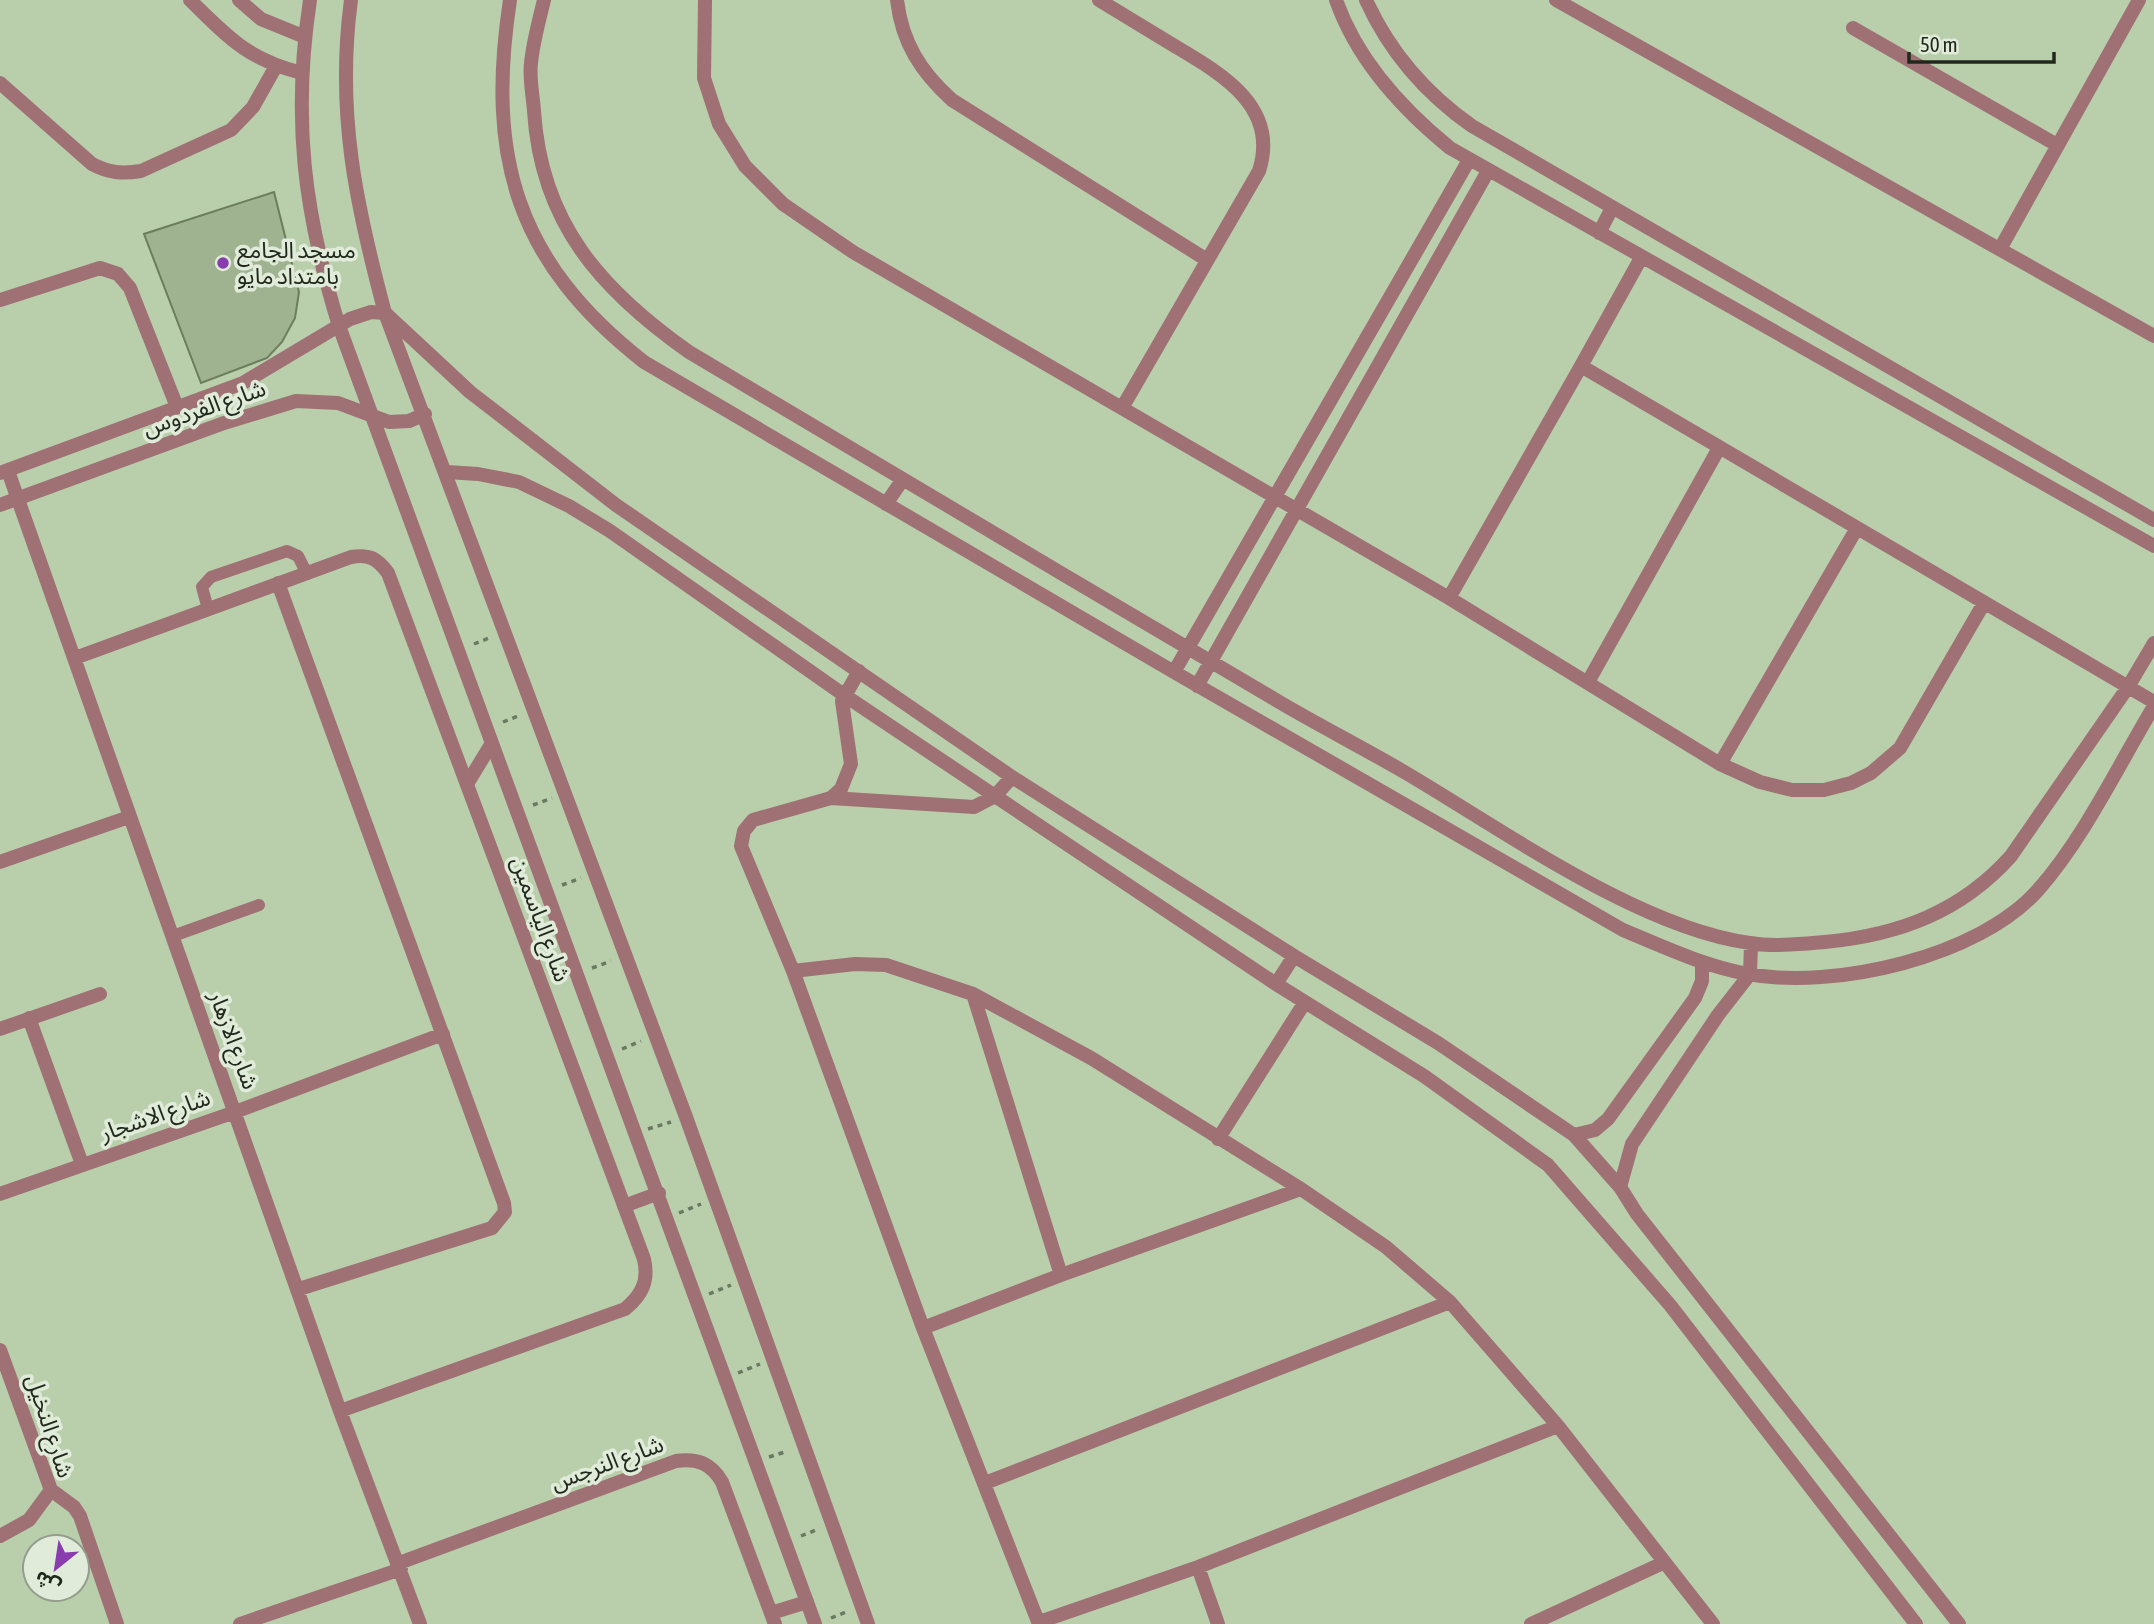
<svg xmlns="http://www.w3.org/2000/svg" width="2154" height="1624" font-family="'Asap Condensed','Noto Sans Arabic',sans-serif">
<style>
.building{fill:#9fb391;stroke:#6b7d5d;stroke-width:2}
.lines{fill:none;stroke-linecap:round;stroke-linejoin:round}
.path{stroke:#6a7961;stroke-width:3.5;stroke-dasharray:5 5;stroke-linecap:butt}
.service{stroke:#9f7074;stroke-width:12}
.minor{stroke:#9f7074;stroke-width:14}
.tertiary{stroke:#9f7074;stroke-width:14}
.poi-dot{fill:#883cad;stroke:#e0ebd9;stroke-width:2.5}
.labels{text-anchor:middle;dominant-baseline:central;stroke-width:7;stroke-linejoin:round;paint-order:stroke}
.poi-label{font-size:23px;fill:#21291c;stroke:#e0ebd9;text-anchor:start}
.street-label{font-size:23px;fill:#21291c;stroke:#e0ebd9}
</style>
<rect width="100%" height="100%" fill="#b9ceab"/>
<!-- building -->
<path class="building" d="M 274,192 L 299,292 L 295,318 L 282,342 L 267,358 L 201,383 L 144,234 Z"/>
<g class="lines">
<!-- path -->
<path class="path" d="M 474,644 L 489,638
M 503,722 L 518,716
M 533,805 L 552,798
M 562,885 L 581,878
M 592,968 L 611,961
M 622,1049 L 641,1041
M 648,1129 L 671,1122
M 679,1213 L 701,1204
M 709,1294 L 731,1285
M 738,1373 L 760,1364
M 769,1457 L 788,1451
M 801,1536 L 816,1530
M 831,1618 L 846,1612"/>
<!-- service -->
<path class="service" d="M 208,609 L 202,587 L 211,577 L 287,551 L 298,556 L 307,574
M 173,936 L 259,905"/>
<!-- minor -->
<path class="minor" d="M 190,0 C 229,38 247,59 302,73
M 239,0 L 261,19 L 305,37
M 510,0 C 486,157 516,262 644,362 L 1174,672 L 1623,930 C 1664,947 1704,966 1748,974 C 1834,990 1979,957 2038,890 C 2084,838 2118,766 2154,706
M 544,0 C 539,21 533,42 531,63 C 529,78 533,96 534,111 C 541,223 601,290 689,352 C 887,469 1083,587 1281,703 C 1322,727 1365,749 1406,773 C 1503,830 1639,928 1750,943 C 1773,947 1801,944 1825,942 C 1899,935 1961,912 2011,856 L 2128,687 L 2154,643
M 705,0 L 704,78 L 719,124 L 745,166 L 783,204 L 853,252 L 1449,598 L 1720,764 L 1760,782 L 1792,790 L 1824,790 L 1851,783 L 1871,773 L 1900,748 L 1984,603
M 897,0 C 902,43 921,72 952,100 L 1207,260
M 1099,0 C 1124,15 1148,30 1173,45 C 1220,73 1280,106 1259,171 L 1122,408
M 1336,0 C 1357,60 1402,109 1450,148 L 2154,546
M 1366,0 C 1390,53 1425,93 1472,126 L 2154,520
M 1556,0 L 2154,336
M 1853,28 L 2057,145
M 0,83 L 92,164 C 109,173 122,174 141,171 L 231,130 L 253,107 L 276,66
M 1599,233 L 1612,208
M 2000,249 L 2139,0
M 1641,258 L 1581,366 L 2154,702
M 0,300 L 100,268 L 118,274 L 130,288 L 177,407
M 385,313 L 470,392 L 616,505 L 1012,777 L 1294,956 L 1438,1043 L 1574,1135 L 1595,1130 L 1608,1119 L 1695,998 L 1702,981 L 1702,962
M 8,471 L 340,1411 L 420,1624
M 447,472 L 478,474 L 519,482 L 569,506 L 610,531 L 844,695 L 1276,984 L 1424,1076 L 1548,1165 L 1670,1305 L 1916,1624
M 886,504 L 903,479
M 278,583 L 504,1203 L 505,1212 L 492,1228 L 299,1289
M 1449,598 L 1581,366
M 75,658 L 351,557 C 369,554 377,558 388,573 L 644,1259 C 649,1281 642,1295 625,1309 L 340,1411
M 1174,672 L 1469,160
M 1588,682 L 1719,448
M 1197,686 L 1488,171
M 1720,764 L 1857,528
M 1012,777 L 995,796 L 974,807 L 831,798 L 753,820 L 744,831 L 741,846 L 793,971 L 923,1328 L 1039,1624
M 831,798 L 841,789 L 851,764 L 842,701 L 859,671
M 0,862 L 129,817
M 1751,944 L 1750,974 L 1718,1015 L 1632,1144 L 1620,1187 L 1637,1214 L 1959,1624
M 793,971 L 855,964 L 886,965 L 973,994 L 1091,1058 L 1301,1189 L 1386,1247 L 1450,1302 L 1558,1426 L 1713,1624
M 1276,984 L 1294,956
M 973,994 L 1061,1275 L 1301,1189
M 29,1018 L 82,1164
M 0,1029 L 100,994
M 1574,1135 L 1620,1187
M 1218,1139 L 1305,1002
M 0,1194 L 235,1112 L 443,1034
M 624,1206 L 659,1193
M 923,1328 L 1061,1275
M 0,1350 L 51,1490 L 29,1520 L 0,1536
M 985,1483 L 1450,1302
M 51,1490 L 74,1507 L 80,1516 L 117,1624
M 399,1563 L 676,1461 C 697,1458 711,1463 722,1482 L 775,1624
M 1198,1567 L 1218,1624
M 771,1613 L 807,1602
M 1039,1622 L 1198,1567 L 1558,1426
M 240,1624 L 401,1569
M 1531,1624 L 1663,1563"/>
<!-- tertiary -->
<path class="tertiary" d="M 310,0 C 292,119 304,212 339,326 L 815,1624
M 351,0 C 336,112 356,205 385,313 L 686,1117 L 868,1624
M 0,473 L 243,383 L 350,319 L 371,312 L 385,313
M 0,505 L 224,423 L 296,401 L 338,403 L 389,422 L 409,421 L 425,414
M 467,784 L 492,743"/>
</g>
<!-- markers -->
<circle class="poi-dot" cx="223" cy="263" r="7"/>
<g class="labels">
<!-- poi labels -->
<g class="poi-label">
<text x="237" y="250">مسجد الجامع<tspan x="237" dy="26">بامتداد مايو</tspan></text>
</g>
<!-- street labels -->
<g class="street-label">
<text transform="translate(204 408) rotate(-19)">شارع الفردوس</text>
<text transform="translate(541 919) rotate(70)">شارع الياسمين</text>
<text transform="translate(234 1040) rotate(70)">شارع الازهار</text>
<text transform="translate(155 1115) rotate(-19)">شارع الاشجار</text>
<text transform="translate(50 1426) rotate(72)">شارع النخيل</text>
<text transform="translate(607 1463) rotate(-20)">شارع النرجس</text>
</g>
</g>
<!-- north arrow -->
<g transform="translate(56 1568) rotate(210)"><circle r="33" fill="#e0ebd9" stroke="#949d8d" stroke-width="2"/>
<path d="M0-5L12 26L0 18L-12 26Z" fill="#883cad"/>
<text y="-10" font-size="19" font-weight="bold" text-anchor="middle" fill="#21291c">ش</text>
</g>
<!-- scale -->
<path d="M1909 52v10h145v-10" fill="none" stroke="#21291c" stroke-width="3.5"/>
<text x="1920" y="52" font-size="21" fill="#21291c" stroke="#e0ebd9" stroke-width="5" paint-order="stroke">50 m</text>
</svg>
